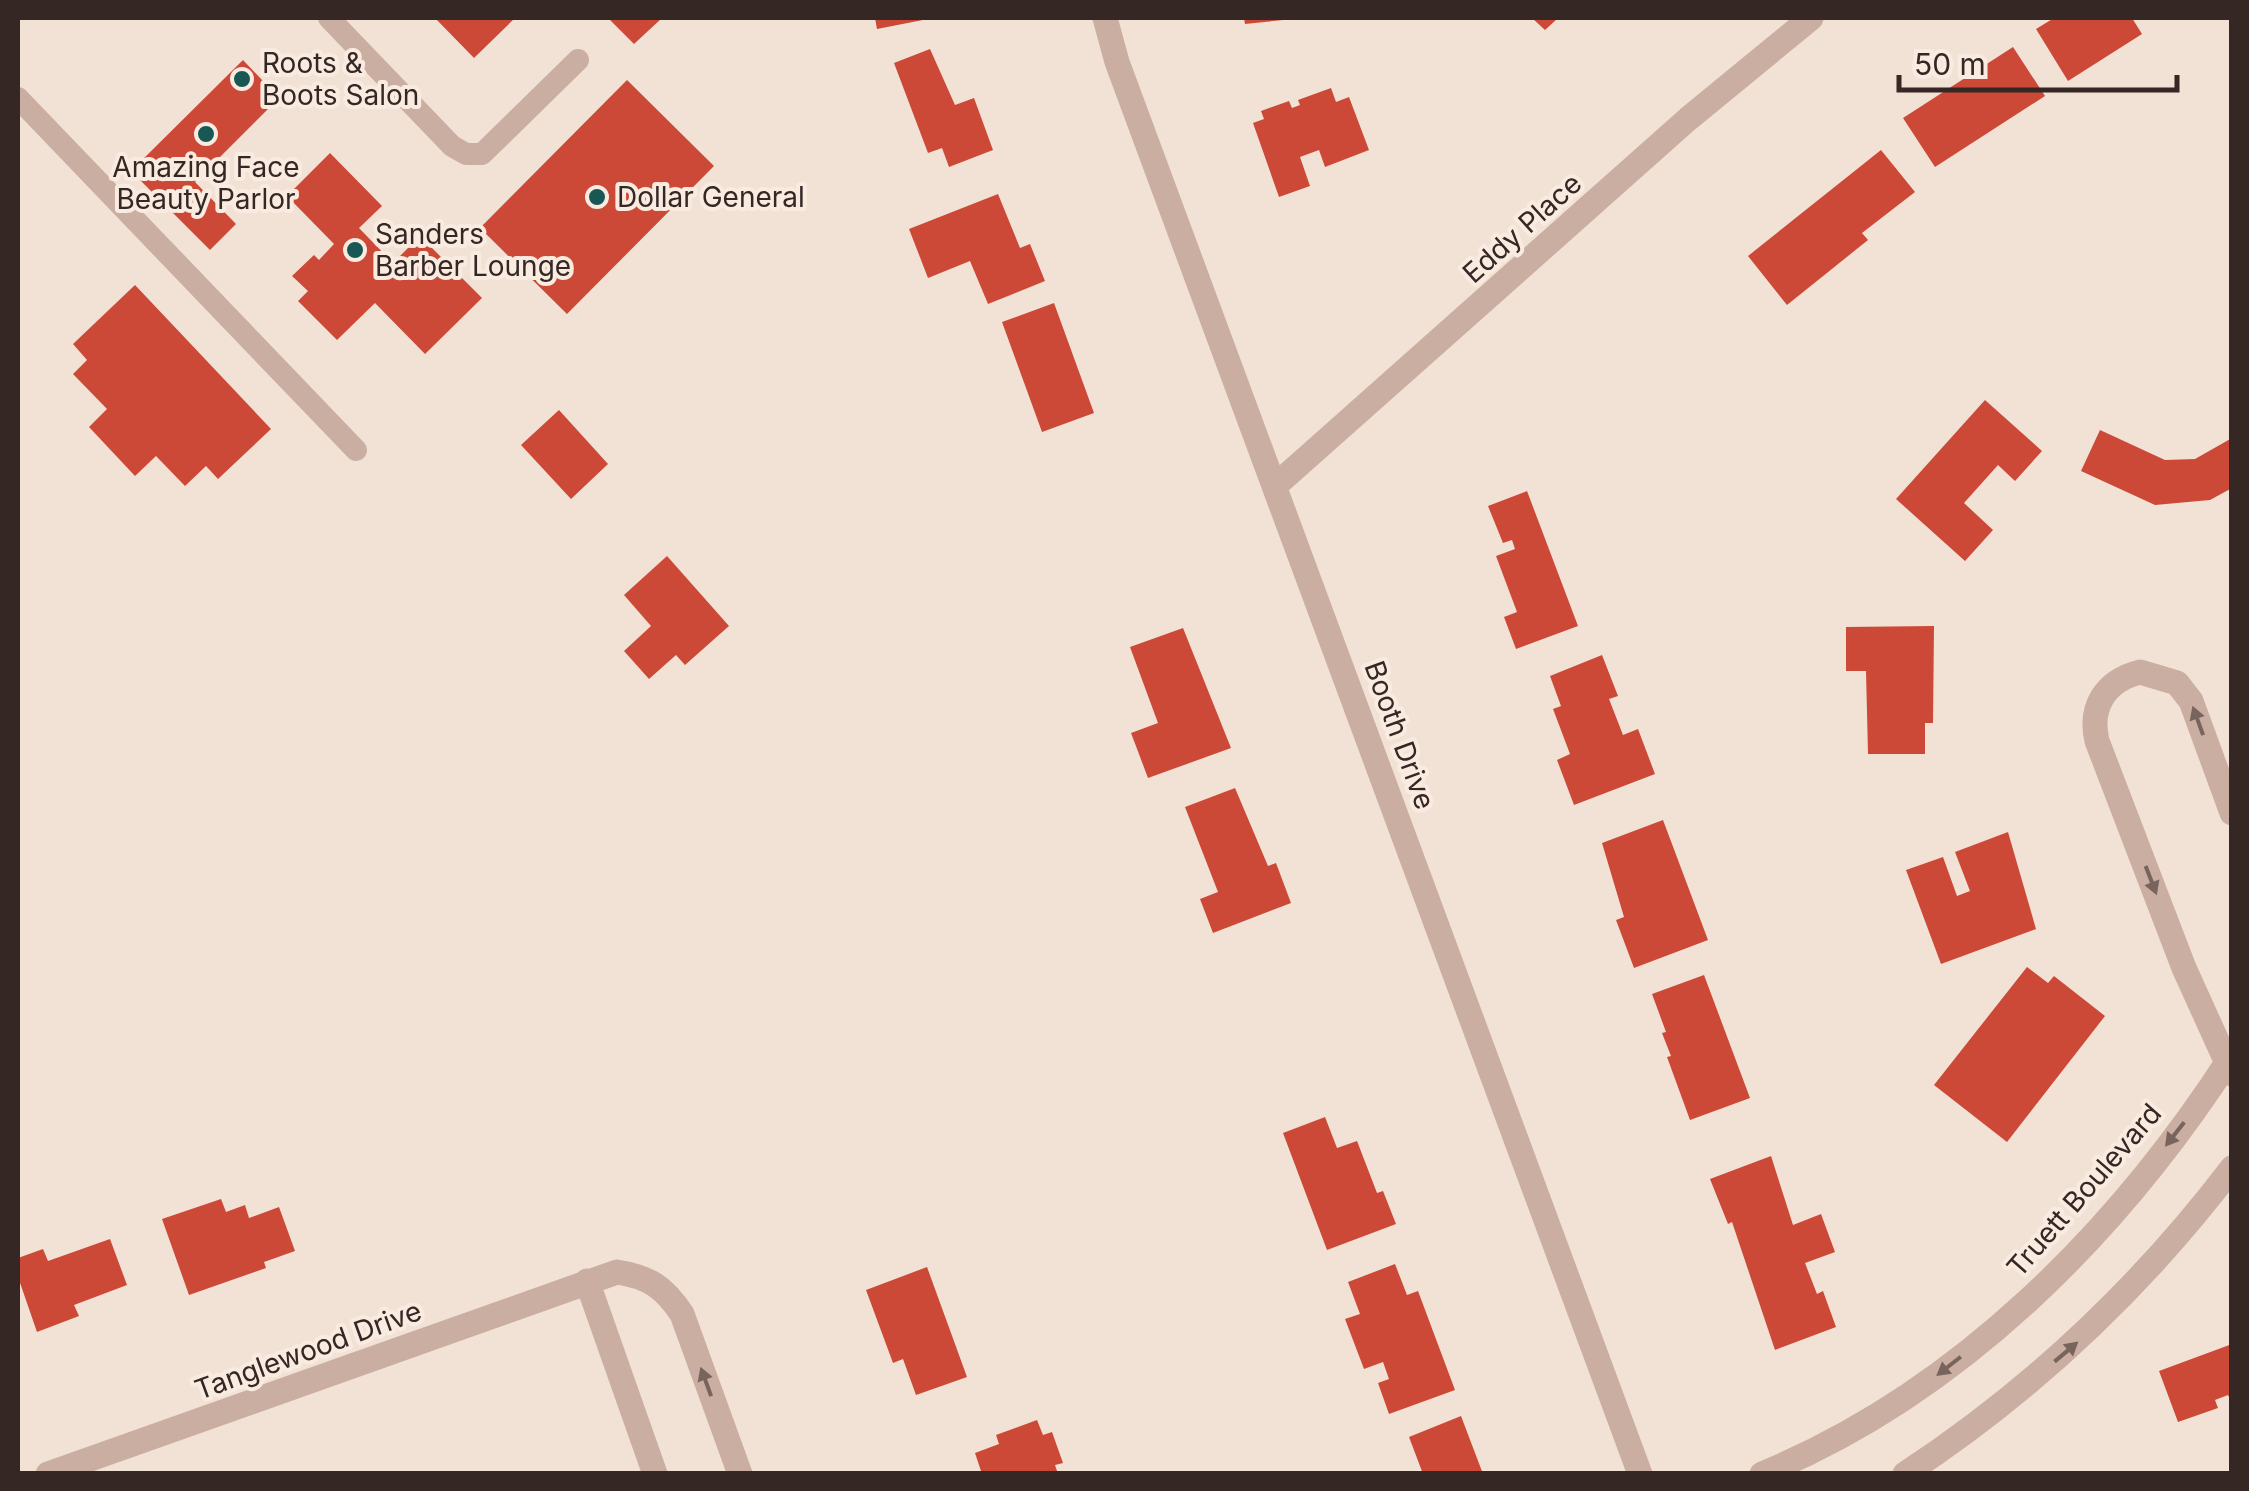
<svg xmlns="http://www.w3.org/2000/svg" width="2249" height="1491" font-family="Inter,sans-serif">
<style>
.building{fill:#cd4937}
.lines{fill:none;stroke-linecap:round;stroke-linejoin:round}
.service{stroke:#caaea1;stroke-width:22}
.minor{stroke:#caaea1;stroke-width:25}
.oneway{fill:#78645c}
.poi-dot{fill:#185753;stroke:#faebe1;stroke-width:4}
.labels{text-anchor:middle;dominant-baseline:central;stroke-width:8;stroke-linejoin:round;paint-order:stroke}
.poi-label{font-size:28px;fill:#342724;stroke:#faebe1;text-anchor:start}
.street-label{font-size:28px;fill:#342724;stroke:#faebe1}
</style>
<rect width="100%" height="100%" fill="#f2e1d5"/>
<!-- building -->
<path class="building" d="M 435,18 L 515,18 L 474,58 Z
M 608,18 L 662,18 L 634,44 Z
M 875,18 L 928,18 L 928,19 L 877,29 Z
M 1244,18 L 1283,18 L 1283,20 L 1245,24 Z
M 1532,18 L 1558,18 L 1545,30 Z
M 2054,18 L 2132,18 L 2142,34 L 2068,81 L 2036,29 Z
M 2013,47 L 2045,96 L 1935,167 L 1903,118 Z
M 930,49 L 955,105 L 974,98 L 993,150 L 949,167 L 942,148 L 928,153 L 894,63 Z
M 243,60 L 279,98 L 195,182 L 236,224 L 210,250 L 131,171 Z
M 627,80 L 714,166 L 567,314 L 480,228 Z
M 1331,88 L 1336,102 L 1349,97 L 1369,150 L 1325,167 L 1319,150 L 1300,157 L 1310,186 L 1279,197 L 1253,123 L 1264,119 L 1261,111 L 1289,101 L 1292,108 L 1300,105 L 1298,100 Z
M 1881,150 L 1915,192 L 1862,233 L 1868,240 L 1787,305 L 1748,256 Z
M 330,153 L 382,206 L 359,228 L 393,263 L 420,236 L 482,298 L 425,354 L 375,303 L 337,340 L 298,301 L 308,291 L 292,276 L 314,255 L 319,260 L 334,244 L 287,196 Z
M 998,194 L 1020,248 L 1030,244 L 1045,281 L 988,304 L 970,261 L 928,278 L 909,229 Z
M 135,285 L 271,429 L 218,479 L 206,466 L 185,486 L 156,456 L 135,476 L 89,427 L 107,409 L 73,374 L 87,360 L 73,344 Z
M 1054,303 L 1094,413 L 1042,432 L 1002,322 Z
M 1985,400 L 2042,451 L 2015,481 L 1998,465 L 1964,503 L 1993,530 L 1965,561 L 1896,499 Z
M 559,410 L 608,464 L 571,499 L 521,445 Z
M 2100,430 L 2165,460 L 2195,459 L 2232,438 L 2232,488 L 2210,500 L 2155,505 L 2081,471 Z
M 1527,491 L 1578,626 L 1516,649 L 1504,617 L 1517,612 L 1496,556 L 1515,549 L 1512,540 L 1503,543 L 1488,506 Z
M 667,556 L 729,626 L 685,665 L 676,655 L 649,679 L 624,651 L 651,626 L 624,595 Z
M 1934,626 L 1933,723 L 1925,723 L 1925,754 L 1868,754 L 1866,671 L 1846,671 L 1846,627 Z
M 1183,628 L 1231,748 L 1148,778 L 1131,733 L 1158,723 L 1130,647 Z
M 1602,655 L 1618,696 L 1609,699 L 1623,735 L 1638,729 L 1655,774 L 1574,805 L 1557,760 L 1570,754 L 1553,709 L 1561,706 L 1550,676 Z
M 1235,788 L 1268,866 L 1276,863 L 1291,903 L 1213,933 L 1200,899 L 1218,892 L 1185,807 Z
M 1663,820 L 1708,940 L 1634,968 L 1616,920 L 1624,917 L 1602,843 Z
M 2008,832 L 2036,929 L 1941,964 L 1906,870 L 1943,857 L 1957,896 L 1970,891 L 1955,852 Z
M 2027,967 L 2048,983 L 2054,976 L 2105,1016 L 2007,1142 L 1934,1085 Z
M 1704,975 L 1750,1098 L 1690,1120 L 1667,1057 L 1671,1056 L 1662,1033 L 1666,1032 L 1652,994 Z
M 1325,1117 L 1337,1148 L 1357,1141 L 1377,1193 L 1383,1191 L 1396,1224 L 1327,1250 L 1283,1133 Z
M 1771,1156 L 1793,1225 L 1821,1214 L 1835,1252 L 1805,1263 L 1817,1294 L 1823,1291 L 1836,1327 L 1775,1350 L 1732,1222 L 1728,1224 L 1710,1179 Z
M 221,1199 L 226,1212 L 245,1205 L 249,1218 L 279,1207 L 295,1251 L 264,1262 L 266,1268 L 189,1295 L 162,1219 Z
M 110,1239 L 127,1285 L 74,1305 L 79,1316 L 37,1332 L 18,1277 L 18,1258 L 43,1249 L 48,1261 Z
M 1395,1264 L 1407,1295 L 1418,1291 L 1455,1390 L 1389,1414 L 1378,1383 L 1389,1379 L 1383,1362 L 1364,1369 L 1345,1319 L 1360,1314 L 1348,1282 Z
M 927,1267 L 967,1377 L 916,1395 L 903,1359 L 893,1363 L 866,1290 Z
M 2232,1344 L 2232,1403 L 2228,1395 L 2215,1400 L 2218,1408 L 2178,1422 L 2159,1371 Z
M 1461,1416 L 1483,1474 L 1423,1474 L 1409,1437 Z
M 1037,1420 L 1043,1435 L 1052,1432 L 1063,1463 L 1055,1465 L 1058,1474 L 982,1474 L 975,1453 L 999,1444 L 996,1435 Z"/>
<g class="lines">
<!-- service -->
<path class="service" d="M 329,18 L 452,146 L 466,154 L 482,154 L 578,60
M 18,98 L 356,450"/>
<!-- minor -->
<path class="minor" d="M 1105,18 L 1117,62 L 1640,1474
M 1275,486 L 1688,119 L 1811,18
M 2232,813 L 2191,701 L 2177,683 L 2140,672 C 2105,681 2089,707 2097,741 L 2184,968 L 2232,1074
M 587,1281 L 655,1474
M 48,1474 L 617,1272 C 649,1277 664,1287 682,1314 L 740,1474
M 1762,1474 C 1959,1393 2118,1232 2232,1055
M 1905,1474 C 2033,1390 2139,1290 2232,1168"/>
</g>
<!-- one-way arrows -->
<defs><path id="oneway-solid" d="M-6-.8H1V-3.2L6.5 0L1 3.2V.8H-6Z" transform="scale(2.5)"/></defs>
<g class="oneway">
<use href="#oneway-solid" transform="translate(2198 721) rotate(-110)"/>
<use href="#oneway-solid" transform="translate(2151 880) rotate(69)"/>
<use href="#oneway-solid" transform="translate(2175 1134) rotate(128)"/>
<use href="#oneway-solid" transform="translate(2066 1352) rotate(-40)"/>
<use href="#oneway-solid" transform="translate(1949 1366) rotate(142)"/>
<use href="#oneway-solid" transform="translate(706 1382) rotate(-110)"/>
</g>
<!-- markers -->
<g class="poi-dot">
<circle cx="242" cy="79" r="10"/>
<circle cx="206" cy="134" r="10"/>
<circle cx="597" cy="197" r="10"/>
<circle cx="355" cy="250" r="10"/>
</g>
<g class="labels">
<!-- poi labels -->
<g class="poi-label">
<text x="262" y="63">Roots &amp;<tspan x="262" dy="32">Boots Salon</tspan></text>
<text x="206" y="167" text-anchor="middle">Amazing Face<tspan x="206" dy="32">Beauty Parlor</tspan></text>
<text x="617" y="197">Dollar General</text>
<text x="375" y="234">Sanders<tspan x="375" dy="32">Barber Lounge</tspan></text>
</g>
<!-- street labels -->
<g class="street-label">
<text transform="translate(1522 228) rotate(-42)">Eddy Place</text>
<text transform="translate(1400 735) rotate(70)">Booth Drive</text>
<text transform="translate(2084 1190) rotate(-49)">Truett Boulevard</text>
<text transform="translate(308 1350) rotate(-20)">Tanglewood Drive</text>
</g>
</g>
<!-- border -->
<rect width="2249" height="1491" fill="none" stroke="#342724" stroke-width="40"/>
<!-- scale -->
<path d="M1899 75v15h278v-15" fill="none" stroke="#342724" stroke-width="5"/>
<text x="1914" y="75" font-size="30" fill="#342724" stroke="#faebe1" stroke-width="8" paint-order="stroke">50 m</text>
</svg>
